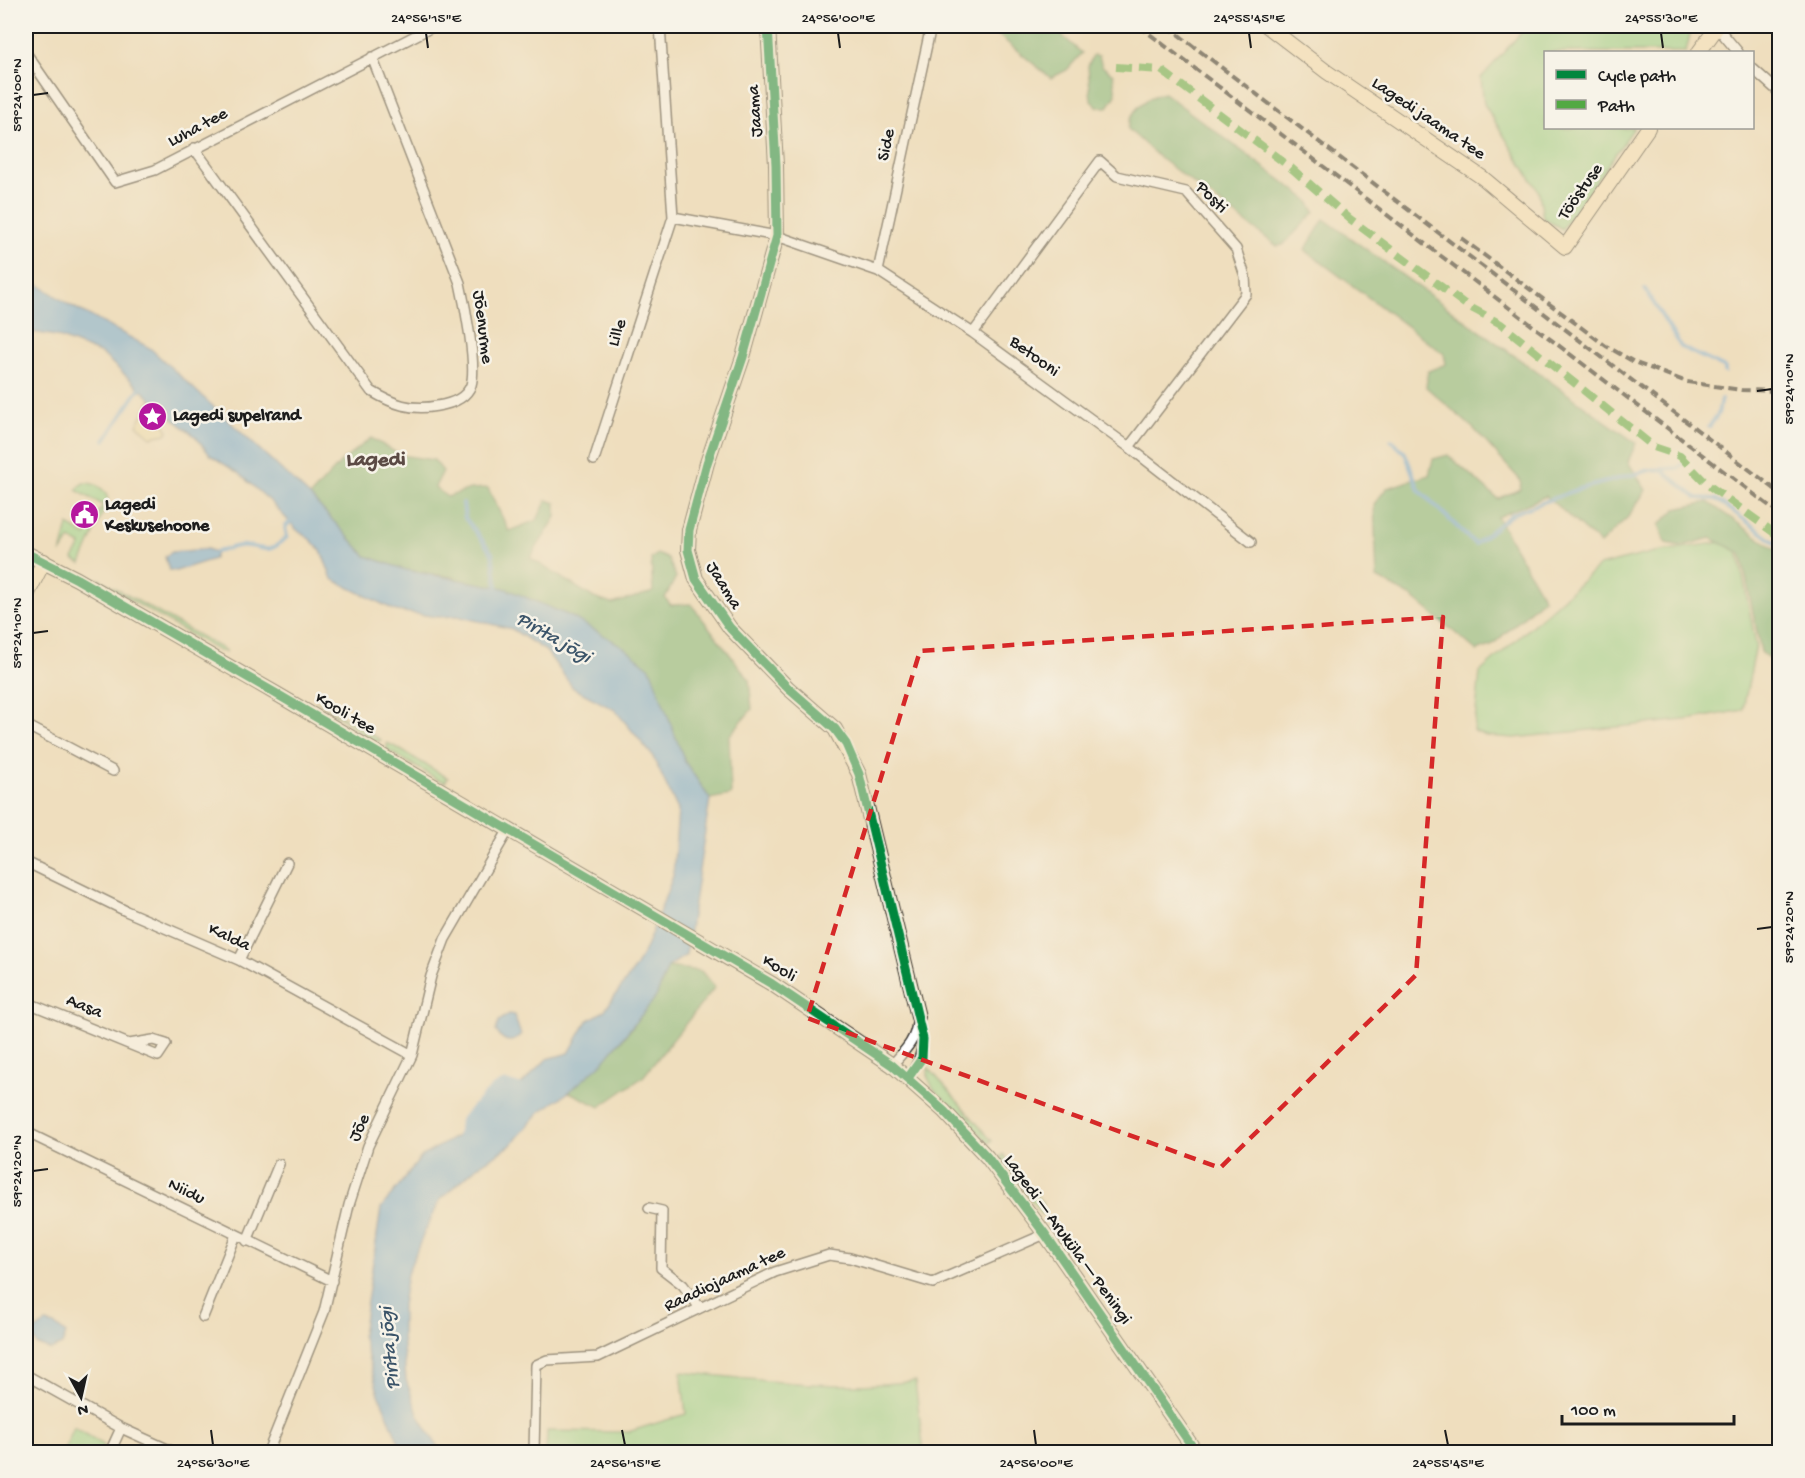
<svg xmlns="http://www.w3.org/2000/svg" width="1805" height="1478" font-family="'Gochi Hand',sans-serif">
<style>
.green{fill:#90d58e;stroke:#567855;stroke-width:1.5}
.forest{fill:#74b679;stroke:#48694a;stroke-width:1.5}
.sand{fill:#eeda9e;stroke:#857b5d;stroke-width:1.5}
.water{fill:#69a8dc;stroke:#42627c;stroke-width:1.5}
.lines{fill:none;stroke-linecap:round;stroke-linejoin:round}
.stream{stroke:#69a8dc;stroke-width:4}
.river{stroke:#69a8dc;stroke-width:21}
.street-casing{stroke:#3c3934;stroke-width:12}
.secondary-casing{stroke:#3c3934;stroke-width:16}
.street{stroke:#fff;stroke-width:9}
.secondary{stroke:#fae7c3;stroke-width:14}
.rail{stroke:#1c1c1c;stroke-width:4;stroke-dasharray:9 4.5;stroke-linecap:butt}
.quiet{stroke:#52a943;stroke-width:8;stroke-dasharray:15 8;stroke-linecap:butt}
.cycleway-casing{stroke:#f7f3e8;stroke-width:13}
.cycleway{stroke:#00873e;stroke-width:9}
.marked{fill:none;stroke:#d62828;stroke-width:4.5;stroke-dasharray:12 8;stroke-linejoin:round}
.ticks{fill:none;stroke:#1c1c1c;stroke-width:2}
.labels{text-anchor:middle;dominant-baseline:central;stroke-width:5;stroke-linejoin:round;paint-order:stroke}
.street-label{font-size:18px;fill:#1c1c1c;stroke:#f7f3e8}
.poi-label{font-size:18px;font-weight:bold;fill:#1c1c1c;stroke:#f7f3e8;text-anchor:start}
.water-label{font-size:20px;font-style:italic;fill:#3b5469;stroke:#f7f3e8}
.quarter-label{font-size:21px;font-weight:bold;fill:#5b4a44;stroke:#f7f3e8}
.neatline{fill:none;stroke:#1c1c1c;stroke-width:2}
.ticks-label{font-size:15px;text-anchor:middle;fill:#1c1c1c}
</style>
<rect width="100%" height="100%" fill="#f7f3e8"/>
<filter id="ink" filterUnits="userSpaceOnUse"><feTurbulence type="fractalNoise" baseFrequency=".0167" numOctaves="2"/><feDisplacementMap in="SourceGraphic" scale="12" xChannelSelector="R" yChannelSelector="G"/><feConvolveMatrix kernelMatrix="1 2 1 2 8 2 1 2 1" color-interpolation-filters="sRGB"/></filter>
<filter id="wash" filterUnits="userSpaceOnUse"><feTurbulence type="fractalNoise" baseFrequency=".008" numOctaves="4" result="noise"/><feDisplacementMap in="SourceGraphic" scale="24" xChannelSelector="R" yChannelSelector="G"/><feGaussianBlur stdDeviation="1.35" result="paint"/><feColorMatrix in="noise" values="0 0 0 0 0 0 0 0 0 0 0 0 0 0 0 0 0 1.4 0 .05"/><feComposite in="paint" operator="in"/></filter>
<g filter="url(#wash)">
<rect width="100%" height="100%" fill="#efdebe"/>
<!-- green -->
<path class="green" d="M 1527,26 L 1667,26 L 1667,29 L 1681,34 L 1692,26 L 1686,52 L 1546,52 L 1546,128 L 1634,128 L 1562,229 L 1543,218 L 1539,192 L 1484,104 L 1481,78 Z
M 83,483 C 95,482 107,489 108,501 L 81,564 L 73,559 L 81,545 L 70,539 L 61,553 L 68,525 L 86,536 L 103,505 L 76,490 Z
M 1736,540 L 1756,645 L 1743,710 L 1693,719 L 1514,738 L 1486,736 L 1474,731 L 1480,672 L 1599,566 L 1655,552 Z
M 99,579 L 226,651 L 226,652 L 218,651 L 101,583 Z
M 316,701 L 381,740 L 378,742 L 371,740 Z
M 387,743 L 394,746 L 448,778 L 445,782 L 437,779 L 387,750 Z
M 928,1067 L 992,1141 L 989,1143 L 934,1089 L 928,1078 Z
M 1003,1154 L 1042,1202 L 1045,1212 L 1042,1215 L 1000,1157 Z
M 681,1372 C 759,1380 837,1391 915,1381 L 924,1452 L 546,1452 L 547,1431 L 628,1432 L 686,1414 Z
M 74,1427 L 104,1445 L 101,1452 L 63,1452 Z"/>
<!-- forest -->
<path class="forest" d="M 987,26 L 1051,26 L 1082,53 L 1067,70 L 1051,78 Z
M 1093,55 L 1099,56 L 1102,66 L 1113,74 L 1116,95 L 1108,107 L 1097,107 L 1091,101 L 1088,66 Z
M 1164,93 L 1308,200 L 1315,212 L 1283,245 L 1277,246 L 1161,159 L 1128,129 C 1129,111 1147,96 1164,93 Z
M 1324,219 L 1636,443 L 1628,462 L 1646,490 L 1628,517 L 1600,544 L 1546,496 L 1497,517 L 1544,598 L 1491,646 L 1477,651 L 1412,597 L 1377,578 L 1374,504 L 1387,488 L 1429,475 L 1433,459 L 1448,455 L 1498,499 L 1520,489 L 1521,481 L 1474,429 L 1426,387 L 1428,371 L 1446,364 L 1444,354 L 1305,250 Z
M 371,438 L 400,455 L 434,460 L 443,471 L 435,487 L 447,497 L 470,489 L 488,488 L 509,531 L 537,520 L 547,500 L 556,503 L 556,517 L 530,558 L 594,598 L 612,604 L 653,592 L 651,559 L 657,554 L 668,558 L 676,577 L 665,598 L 671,605 L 691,604 L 749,679 L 752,709 L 729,736 L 731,795 L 710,799 L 685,762 L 660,698 L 453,577 L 406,570 L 366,556 L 310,496 L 341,462 Z
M 1708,502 L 1779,552 L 1779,667 L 1761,652 L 1741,553 L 1711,538 L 1682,546 L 1666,543 L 1659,525 L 1676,509 Z
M 668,967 L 701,971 L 715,987 L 643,1077 L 600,1107 L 569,1092 C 611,1055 646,1019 668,967 Z"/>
<!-- sand -->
<path class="sand" d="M 151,399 L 166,413 L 161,419 L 168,431 L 166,434 L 151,437 L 137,425 Z"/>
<!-- water -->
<path class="water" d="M 26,276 L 68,304 L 150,348 L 310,496 L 366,556 L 406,570 L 504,588 L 570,616 L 624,647 L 650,668 L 685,762 L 710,799 L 686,955 L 668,967 L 656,997 L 603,1062 L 569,1092 L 540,1112 L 510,1146 L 478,1166 L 440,1200 L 424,1233 L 407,1274 L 402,1305 L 402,1336 L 406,1380 L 419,1416 L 441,1452 L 403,1452 L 378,1392 L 362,1335 L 381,1208 L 422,1156 L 487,1119 L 547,1059 L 569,1053 L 587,1021 L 604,1011 L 635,968 L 647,945 L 673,876 L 678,810 L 652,755 L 615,710 L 573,688 L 546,651 L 512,629 L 457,616 L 438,617 L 396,611 L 332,579 L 321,551 L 311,540 L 297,530 L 270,501 L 238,473 L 210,455 L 196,437 L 172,418 L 102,354 L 56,336 L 32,332 L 26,327 Z
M 207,549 L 216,552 L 214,559 L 176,571 L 169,570 L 165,557 L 172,552 Z
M 509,1014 L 514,1015 L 521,1035 C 512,1045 503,1042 496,1031 L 499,1021 Z
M 46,1323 L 55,1325 L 66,1334 L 62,1345 L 51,1350 L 37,1345 L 33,1337 L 34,1331 Z"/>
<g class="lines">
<!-- stream -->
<path class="stream" d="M 1645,289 L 1681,347 L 1725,368 L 1725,372
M 1709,427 L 1718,414 L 1721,399
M 105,440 L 141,386
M 1391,440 L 1405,453 L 1419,490 L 1475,544 L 1512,514 L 1576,490 L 1650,470 L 1678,468 L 1683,464
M 1662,470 L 1697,498 L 1716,499 L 1780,546
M 463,503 L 465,518 L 492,553 L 498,592
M 216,552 C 223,550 232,547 239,546 C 264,544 264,559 287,537 L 285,527 L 293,519"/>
<!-- river -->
<path class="river" d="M 465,1156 L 470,1123 L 496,1096 L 506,1091 L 535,1099"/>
</g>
</g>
<g filter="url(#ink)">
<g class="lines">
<defs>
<path id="street" d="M 1717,27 L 1738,52
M 26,53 L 115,182 L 155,170 L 434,26
M 1752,68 L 1780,93
M 194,148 L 371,391 C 393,404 411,411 437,406 C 450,404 466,399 471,385 C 477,365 465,305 460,283 L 372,57
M 673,217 L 777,236 L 878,271 L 973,333 L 1129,447 L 1251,542
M 878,271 L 931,26
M 973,333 L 1100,161 L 1117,176 L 1186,192 L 1236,249 L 1245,276 L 1246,294 L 1129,447
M 594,460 L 673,217 L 660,26
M 26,725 L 113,771
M 26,862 L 126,911 L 239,960 L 412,1055
M 239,960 L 287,863
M 26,1002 L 158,1056 L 166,1044 L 153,1040 L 129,1044
M 892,1065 C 904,1051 915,1042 917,1023
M 908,1078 C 925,1054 924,1046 918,1017
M 26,1132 L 332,1281
M 649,1208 L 662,1211 L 661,1268 L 683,1285 L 700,1308
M 247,1241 L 279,1164
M 203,1317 L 236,1235
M 26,1375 L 121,1428 L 174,1452
M 110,1452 L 121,1428
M 268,1452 L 324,1312 L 349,1205 L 368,1146 L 412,1055 L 431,976 L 445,939 L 509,829
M 534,1452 L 536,1365 L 547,1360 L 598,1357 L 775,1272 L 829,1255 L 850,1258 L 933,1283 L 1045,1234"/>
<path id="secondary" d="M 768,26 L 776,165 L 777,236 L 743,357 L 707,463 L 689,530 L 688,550 L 696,579 L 730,628 L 788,688 L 835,729 L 859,774 L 918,1017
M 1267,26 L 1327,72 L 1483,178 L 1565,247 L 1648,128
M 1699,52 L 1718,26
M 26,553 L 77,579 L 275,693 L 772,984 L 892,1065 L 944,1111 L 987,1157 L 1045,1234 L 1196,1452
M 26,597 L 44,561"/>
</defs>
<!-- street casing -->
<use href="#street" class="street-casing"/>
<!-- secondary casing -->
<use href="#secondary" class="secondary-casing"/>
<!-- street -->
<use href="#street" class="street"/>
<!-- secondary -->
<use href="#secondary" class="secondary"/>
<!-- rail -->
<path class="rail" d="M 1139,26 L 1780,514
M 1167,26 L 1780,493
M 1461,238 L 1606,346 L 1636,363 L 1687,382 L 1741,390 L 1780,391"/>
<!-- quiet -->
<path class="quiet" d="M 1116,67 L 1161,70 L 1290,167 L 1350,219 L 1466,305 L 1501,324 L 1654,447 L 1680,456 L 1708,485 L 1780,537"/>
<defs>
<path id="cycleway" d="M 768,26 L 776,165 L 777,236 L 743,357 L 707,463 L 689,530 L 688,550 L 696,579 L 730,628 L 788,688 L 835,729 L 846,744 L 859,774 L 923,1039 L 922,1058 L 908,1078
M 26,553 L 77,579 L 275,693 L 772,984 L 892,1065 L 944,1111 L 987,1157 L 1045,1234 L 1196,1452"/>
</defs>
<!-- cycleway casing -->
<use href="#cycleway" class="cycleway-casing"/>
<!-- cycleway -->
<use href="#cycleway" class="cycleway"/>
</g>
</g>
<!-- marked area -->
<path d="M0 0H1805V1478H0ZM 1443,617 L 1416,975 L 1220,1168 L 807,1018 L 920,651 Z" fill="#efdebe" fill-opacity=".55" fill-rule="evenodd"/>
<path class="marked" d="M 1443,617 L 1416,975 L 1220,1168 L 807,1018 L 920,651 Z"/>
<!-- ticks -->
<path class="ticks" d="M 426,33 L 428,48M 838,33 L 840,48M 1249,33 L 1251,48M 1661,33 L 1663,48M 33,95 L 48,93M 1757,391 L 1772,389M 33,633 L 48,631M 1757,929 L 1772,927M 33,1171 L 48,1169M 211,1430 L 213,1445M 622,1430 L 625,1445M 1034,1430 L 1036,1445M 1445,1430 L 1448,1445"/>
<!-- icons -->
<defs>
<symbol id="sight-disc" viewBox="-11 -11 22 22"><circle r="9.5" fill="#b5179e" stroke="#f7f3e8"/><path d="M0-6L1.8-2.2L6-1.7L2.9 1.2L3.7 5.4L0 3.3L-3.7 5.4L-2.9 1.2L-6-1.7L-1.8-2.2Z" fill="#fff"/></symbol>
<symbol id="civic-disc" viewBox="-11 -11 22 22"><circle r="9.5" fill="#b5179e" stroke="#f7f3e8"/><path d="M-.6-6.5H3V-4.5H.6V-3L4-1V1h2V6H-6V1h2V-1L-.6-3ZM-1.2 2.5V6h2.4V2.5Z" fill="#fff"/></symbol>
</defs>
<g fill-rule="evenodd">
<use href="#sight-disc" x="136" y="400" width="33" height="33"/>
<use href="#civic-disc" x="68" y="498" width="33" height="33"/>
</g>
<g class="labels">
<!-- street labels -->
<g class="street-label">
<text transform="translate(756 111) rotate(-94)">Jaama</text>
<text transform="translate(1428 119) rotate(34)">Lagedi jaama tee</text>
<text transform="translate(198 128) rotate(-28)">Luha tee</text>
<text transform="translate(887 145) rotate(-78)">Side</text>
<text transform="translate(1581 192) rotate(-55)">Tööstuse</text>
<text transform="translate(1211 198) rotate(45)">Posti</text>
<text transform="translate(482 327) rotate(83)">Jõenurme</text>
<text transform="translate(618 333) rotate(-72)">Lille</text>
<text transform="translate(1034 357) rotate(36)">Betooni</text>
<text transform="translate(723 586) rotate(58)">Jaama</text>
<text transform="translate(345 714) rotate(30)">Kooli tee</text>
<text transform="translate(229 938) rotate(25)">Kalda</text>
<text transform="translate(779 969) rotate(31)">Kooli</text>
<text transform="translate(84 1007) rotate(22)">Aasa</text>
<text transform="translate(360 1128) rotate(-65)">Jõe</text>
<text transform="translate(186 1192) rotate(26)">Niidu</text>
<text transform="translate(1067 1240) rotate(54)">Lagedi — Aruküla — Peningi</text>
<text transform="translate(725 1280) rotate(-25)">Raadiojaama tee</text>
</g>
<!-- poi labels -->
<g class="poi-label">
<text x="173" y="416">Lagedi supelrand</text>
<text x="105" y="505">Lagedi<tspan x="105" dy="21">Keskusehoone</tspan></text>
</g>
<!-- water labels -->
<g class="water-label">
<text transform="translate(553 639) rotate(30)">Pirita jõgi</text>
<text transform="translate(391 1348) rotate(-95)">Pirita jõgi</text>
</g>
<!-- quarter labels -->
<g class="quarter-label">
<text x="376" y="461">Lagedi</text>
</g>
</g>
<!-- margin -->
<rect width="1805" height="1478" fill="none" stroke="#f7f3e8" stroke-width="66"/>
<!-- legend -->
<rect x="1544" y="51" width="210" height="78" fill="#f7f3e8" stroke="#9f9d96" stroke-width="1.5"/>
<rect x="1556" y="70" width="30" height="9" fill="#00873e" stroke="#9f9d96" stroke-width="1.5"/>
<text x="1598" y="81" font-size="18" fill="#1c1c1c">Cycle path</text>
<rect x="1556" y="100" width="30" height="9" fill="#52a943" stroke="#9f9d96" stroke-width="1.5"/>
<text x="1598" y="111" font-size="18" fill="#1c1c1c">Path</text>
<!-- north arrow -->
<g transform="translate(81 1397) rotate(172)" stroke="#f7f3e8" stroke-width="4.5" paint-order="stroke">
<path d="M0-4.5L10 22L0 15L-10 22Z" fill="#1c1c1c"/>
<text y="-9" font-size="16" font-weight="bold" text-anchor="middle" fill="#1c1c1c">N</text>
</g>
<!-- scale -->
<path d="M1562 1415v9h172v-9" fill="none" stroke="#1c1c1c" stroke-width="3"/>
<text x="1571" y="1415" font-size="18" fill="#1c1c1c" stroke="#f7f3e8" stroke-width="4.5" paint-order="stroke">100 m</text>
<rect x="33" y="33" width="1739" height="1412" class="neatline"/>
<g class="ticks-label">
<text x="426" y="22">24°56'15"E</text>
<text x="838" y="22">24°56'00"E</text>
<text x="1249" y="22">24°55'45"E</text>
<text x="1661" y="22">24°55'30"E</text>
<text transform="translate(16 95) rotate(-90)" y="5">59°24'00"N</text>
<text transform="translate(1788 389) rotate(-90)" y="5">59°24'10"N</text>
<text transform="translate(16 633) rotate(-90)" y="5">59°24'10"N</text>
<text transform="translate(1788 927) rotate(-90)" y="5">59°24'20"N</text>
<text transform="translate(16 1171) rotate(-90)" y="5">59°24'20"N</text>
<text x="213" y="1467">24°56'30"E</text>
<text x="625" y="1467">24°56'15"E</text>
<text x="1036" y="1467">24°56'00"E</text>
<text x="1448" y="1467">24°55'45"E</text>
</g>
</svg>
